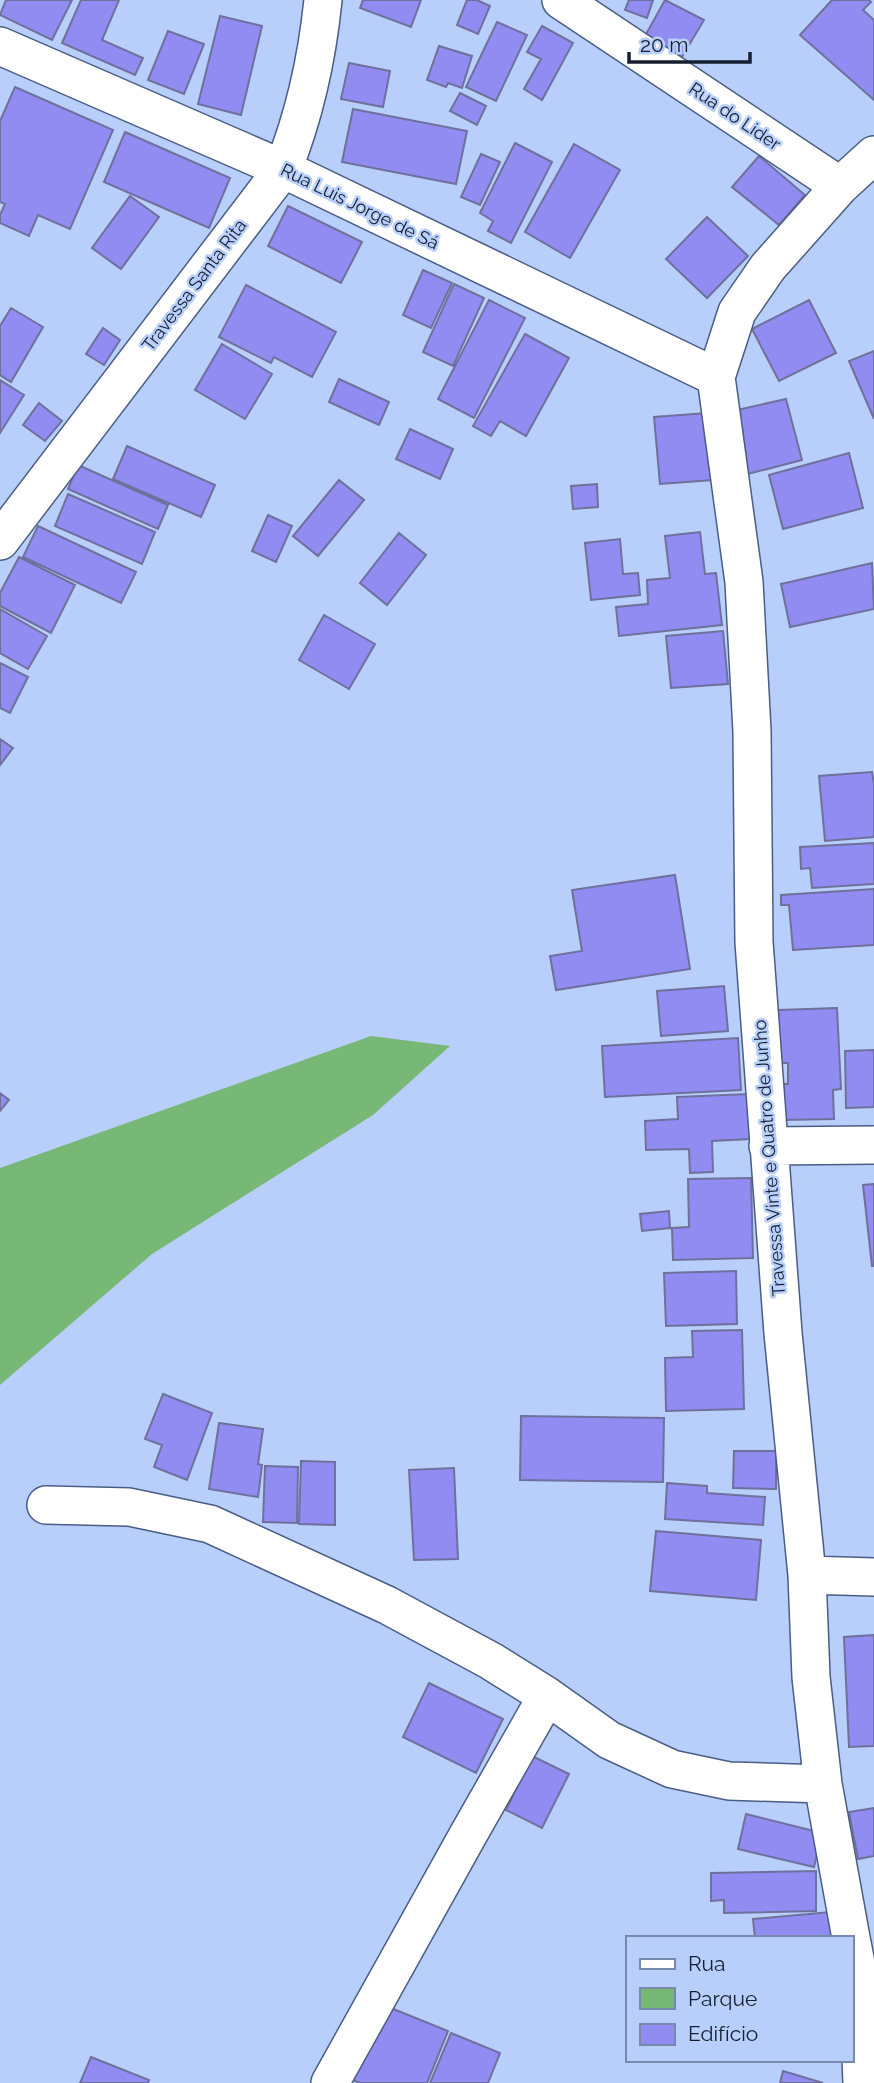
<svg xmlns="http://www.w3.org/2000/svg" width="874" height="2083" font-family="Raleway,sans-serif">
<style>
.green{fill:#78b876}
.building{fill:#908cf2;stroke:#6f709b;stroke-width:2}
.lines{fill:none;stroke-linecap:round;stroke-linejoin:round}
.street-casing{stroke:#4a5d84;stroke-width:40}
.street{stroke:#fff;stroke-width:37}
.labels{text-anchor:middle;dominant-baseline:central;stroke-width:5;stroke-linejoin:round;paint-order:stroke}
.street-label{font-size:18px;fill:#161f2f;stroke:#b8cffc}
</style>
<rect width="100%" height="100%" fill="#b8cffc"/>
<!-- green -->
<path class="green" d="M 371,1036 L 450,1046 L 373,1115 L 152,1254 L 0,1385 L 0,1168 Z"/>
<!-- building -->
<path class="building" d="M 6,0 L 72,0 L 52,40 L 0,15 Z
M 81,0 L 119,0 L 102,40 L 143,58 L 135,75 L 62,43 Z
M 363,0 L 421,0 L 411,27 L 360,8 Z
M 467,0 L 477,0 L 490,6 L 478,34 L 457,25 Z
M 629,0 L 653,0 L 647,18 L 625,10 Z
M 665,0 L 704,20 L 682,57 L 645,36 Z
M 832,0 L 869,0 L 871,2 L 863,10 L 874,20 L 874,100 L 800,35 Z
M 220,16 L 262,26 L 241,115 L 198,104 Z
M 497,22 L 527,35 L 496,101 L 466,87 Z
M 542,26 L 573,43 L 542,100 L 524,89 L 541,59 L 527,52 Z
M 168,31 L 204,44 L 184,94 L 148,80 Z
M 439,46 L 472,56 L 462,88 L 448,83 L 446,87 L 427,80 Z
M 349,63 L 390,71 L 383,107 L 341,99 Z
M 15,87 L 113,130 L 70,229 L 38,215 L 29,236 L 0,223 L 0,215 L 5,204 L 0,202 L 0,121 Z
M 460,93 L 486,106 L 477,125 L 450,111 Z
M 353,109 L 467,131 L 456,184 L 342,162 Z
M 125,132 L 230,178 L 209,228 L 104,182 Z
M 515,143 L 552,162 L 511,243 L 488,231 L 493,221 L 480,213 Z
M 574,144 L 620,170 L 570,258 L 525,232 Z
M 481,154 L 500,162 L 480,205 L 461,197 Z
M 759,156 L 805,195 L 779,225 L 732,187 Z
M 130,196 L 159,217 L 121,269 L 92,248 Z
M 288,206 L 362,242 L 341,283 L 268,246 Z
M 707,217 L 748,256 L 707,298 L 666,259 Z
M 423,270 L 452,283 L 431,328 L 403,315 Z
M 454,284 L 484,298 L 453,366 L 423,352 Z
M 246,285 L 336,332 L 312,377 L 274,357 L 271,363 L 219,337 Z
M 489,300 L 525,318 L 474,418 L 438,399 Z
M 809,300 L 836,353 L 779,381 L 752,329 Z
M 11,308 L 43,327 L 11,382 L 0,375 L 0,326 Z
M 103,328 L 120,340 L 104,365 L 86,354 Z
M 525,334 L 569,358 L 526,436 L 500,421 L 491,436 L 473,426 Z
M 222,344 L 272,374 L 245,419 L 195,390 Z
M 874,351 L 874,419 L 849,361 Z
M 339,379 L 389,402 L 379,425 L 329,402 Z
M 0,380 L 24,395 L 0,433 Z
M 786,399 L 802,460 L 744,475 L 735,435 L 743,433 L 737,410 Z
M 39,403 L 62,421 L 45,441 L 23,425 Z
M 707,413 L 713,480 L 660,484 L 654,417 Z
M 410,429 L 453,449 L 440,479 L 396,459 Z
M 127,446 L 215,485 L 201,517 L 113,479 Z
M 849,453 L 863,508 L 783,529 L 769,475 Z
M 78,465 L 168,505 L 158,529 L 68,489 Z
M 339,480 L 364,500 L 318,556 L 293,536 Z
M 597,484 L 598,507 L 573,509 L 571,486 Z
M 68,494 L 155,532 L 142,564 L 55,526 Z
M 268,515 L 292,526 L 276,562 L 252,551 Z
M 38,526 L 136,572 L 121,603 L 23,557 Z
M 700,532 L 705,574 L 716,573 L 722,625 L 619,636 L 616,607 L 648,604 L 647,580 L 670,578 L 665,536 Z
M 399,533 L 426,555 L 387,605 L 360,583 Z
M 620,539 L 623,574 L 638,573 L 640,595 L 591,600 L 585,543 Z
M 19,557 L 75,585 L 51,633 L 0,606 L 0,593 Z
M 872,563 L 874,609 L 790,627 L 781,584 Z
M 0,609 L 47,636 L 28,669 L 0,653 Z
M 324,615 L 375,644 L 349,689 L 299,660 Z
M 723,631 L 728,684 L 671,688 L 666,636 Z
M 0,663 L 28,677 L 10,713 L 0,708 Z
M 0,739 L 13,748 L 0,765 Z
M 872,772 L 874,784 L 874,837 L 825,841 L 819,776 Z
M 874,843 L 874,884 L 812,888 L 810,868 L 801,869 L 800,847 Z
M 675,875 L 690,969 L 556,990 L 550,956 L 582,951 L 572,890 Z
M 874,889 L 874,945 L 793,950 L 789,905 L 781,905 L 781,895 Z
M 724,986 L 728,1031 L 661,1036 L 657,991 Z
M 837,1008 L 841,1089 L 833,1090 L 834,1119 L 782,1120 L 781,1084 L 788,1084 L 788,1063 L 780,1063 L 778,1010 Z
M 738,1038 L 741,1090 L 605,1097 L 602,1046 Z
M 874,1050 L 874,1107 L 846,1108 L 845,1051 Z
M 0,1093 L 9,1100 L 0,1111 Z
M 749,1094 L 750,1139 L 712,1141 L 713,1172 L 690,1173 L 689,1149 L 646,1150 L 645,1121 L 678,1119 L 677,1097 Z
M 751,1178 L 753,1258 L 673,1260 L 672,1228 L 689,1227 L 688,1179 Z
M 874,1184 L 874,1266 L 872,1266 L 863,1185 Z
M 669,1211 L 670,1228 L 642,1231 L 640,1214 Z
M 736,1271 L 737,1324 L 666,1326 L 664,1273 Z
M 742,1330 L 744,1409 L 666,1411 L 665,1358 L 693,1357 L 692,1331 Z
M 163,1394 L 212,1413 L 187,1480 L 154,1467 L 162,1445 L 145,1439 Z
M 521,1416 L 664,1418 L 663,1482 L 520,1480 Z
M 219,1423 L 263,1429 L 258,1464 L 262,1465 L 258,1497 L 209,1489 Z
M 734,1451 L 776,1451 L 776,1489 L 733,1488 Z
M 301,1461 L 335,1462 L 335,1525 L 299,1524 Z
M 265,1466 L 298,1467 L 297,1523 L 263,1522 Z
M 454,1468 L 458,1559 L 414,1560 L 409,1470 Z
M 667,1483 L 707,1486 L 707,1493 L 765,1497 L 763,1525 L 665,1519 Z
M 656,1531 L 761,1540 L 756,1600 L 650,1591 Z
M 874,1635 L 874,1746 L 849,1747 L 844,1637 Z
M 429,1683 L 503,1719 L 476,1773 L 403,1737 Z
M 532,1756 L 569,1774 L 542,1828 L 506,1810 Z
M 874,1808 L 874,1856 L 858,1859 L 849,1812 Z
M 746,1814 L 822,1833 L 814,1867 L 738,1849 Z
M 816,1871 L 816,1911 L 724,1913 L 724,1900 L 711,1901 L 711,1873 Z
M 830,1912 L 832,1938 L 755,1938 L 753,1919 Z
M 381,2004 L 448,2031 L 427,2083 L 360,2083 L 350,2079 Z
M 451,2033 L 500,2053 L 488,2083 L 430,2083 Z
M 91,2057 L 149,2080 L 148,2083 L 80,2083 Z
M 783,2071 L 823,2083 L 780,2083 Z"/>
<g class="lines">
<defs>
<path id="street" d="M 561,0 L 840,186
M 0,46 L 283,169 L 716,377
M 0,541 L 283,169 C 305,114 317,59 323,0
M 768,1146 L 874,1145
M 46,1505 L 129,1507 L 210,1524 L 387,1605 L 491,1661 L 547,1696 L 609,1740 L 672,1769 L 729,1781 L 823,1784
M 807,1575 L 874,1577
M 851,1938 L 823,1784 L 811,1677 L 807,1575 L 783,1333 L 754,942 L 752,731 L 744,582 L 716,377 L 737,312 L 768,267 L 840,186 L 874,155
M 851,1938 L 858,1974 L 862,2083
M 330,2083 L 468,1835 L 547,1696"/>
</defs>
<!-- street casing -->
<use href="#street" class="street-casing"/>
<!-- street -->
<use href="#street" class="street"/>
</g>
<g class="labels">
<!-- street labels -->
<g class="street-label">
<text transform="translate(735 116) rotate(34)">Rua do Lider</text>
<text transform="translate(360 206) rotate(26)">Rua Luis Jorge de Sá</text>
<text transform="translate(194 285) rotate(-53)">Travessa Santa Rita</text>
<text transform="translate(769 1158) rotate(-94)">Travessa Vinte e Quatro de Junho</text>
</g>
</g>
<!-- legend -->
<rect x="626" y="1936" width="228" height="126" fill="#b8cffc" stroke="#7789aa" stroke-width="2"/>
<rect x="640" y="1959" width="35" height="10" fill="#ffffff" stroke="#7789aa" stroke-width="2"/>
<text x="688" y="1971" font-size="21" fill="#161f2f">Rua</text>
<rect x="640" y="1988" width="35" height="21" fill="#78b876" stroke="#7789aa" stroke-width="2"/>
<text x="688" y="2006" font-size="21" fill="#161f2f">Parque</text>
<rect x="640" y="2024" width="35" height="21" fill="#908cf2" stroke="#7789aa" stroke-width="2"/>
<text x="688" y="2041" font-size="21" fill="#161f2f">Edifício</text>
<!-- scale -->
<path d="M629 52v10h121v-10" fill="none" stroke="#161f2f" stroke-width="3.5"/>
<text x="640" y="52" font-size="21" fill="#161f2f" stroke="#b8cffc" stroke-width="5" paint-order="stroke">20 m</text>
</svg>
